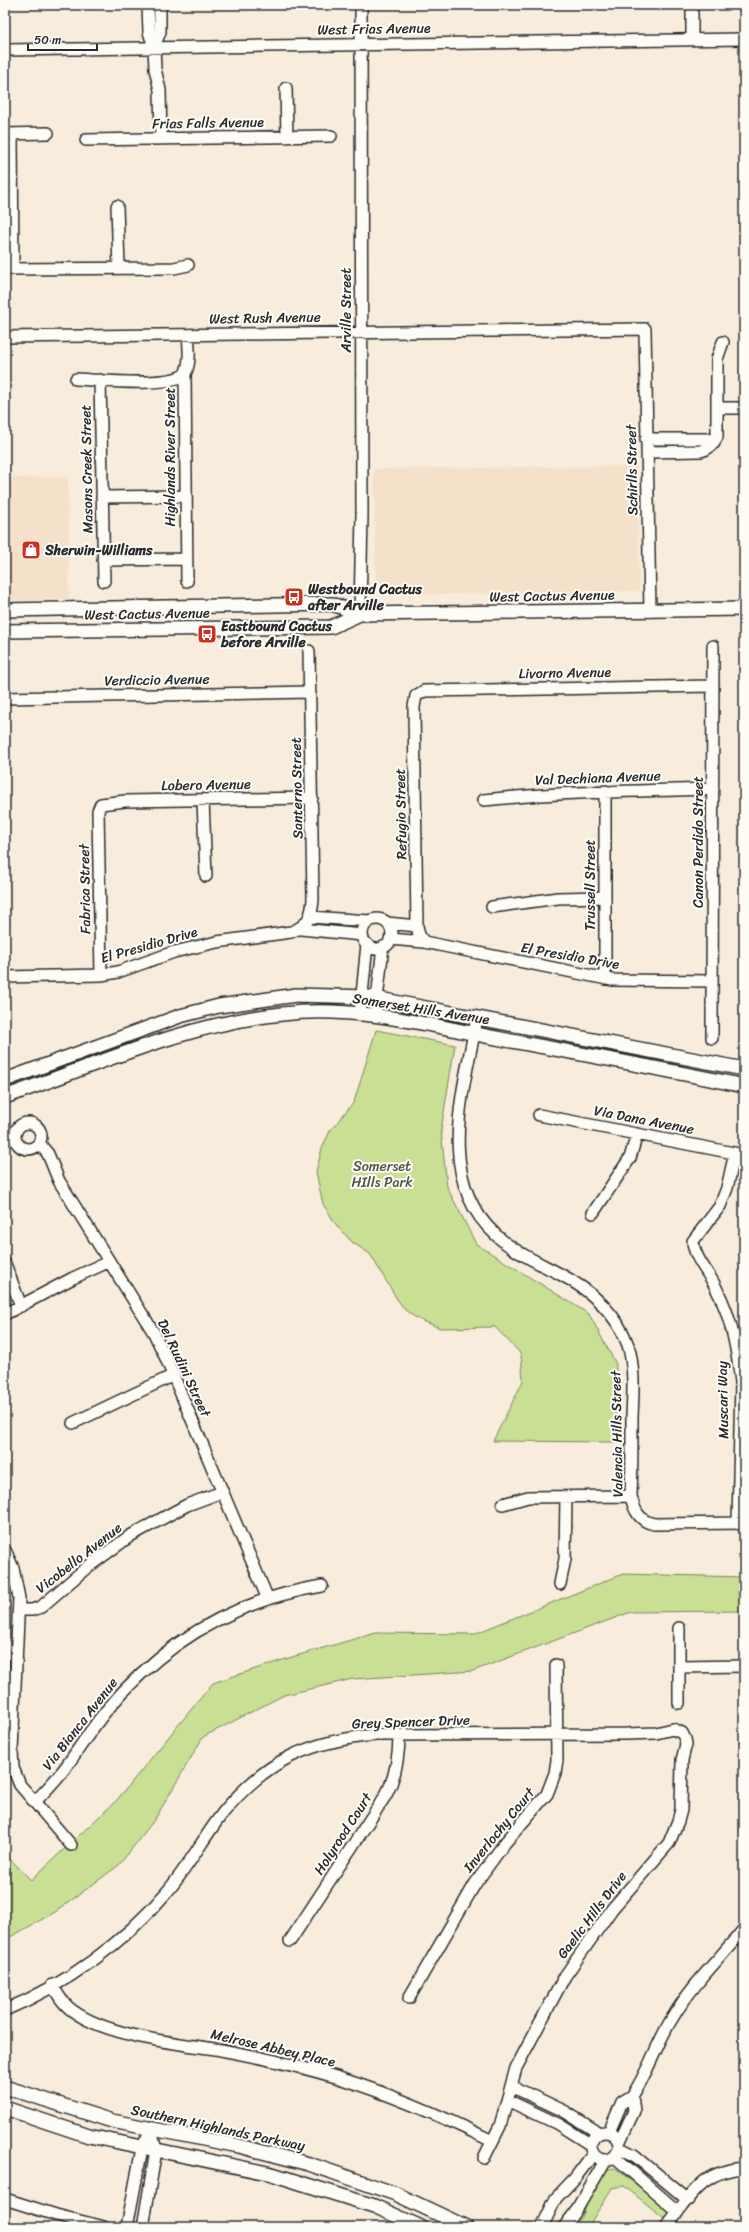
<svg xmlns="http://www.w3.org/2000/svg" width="749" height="2232" font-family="Sriracha,sans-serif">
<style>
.built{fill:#f5e0c9}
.park{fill:#c8df94;stroke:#7a8560}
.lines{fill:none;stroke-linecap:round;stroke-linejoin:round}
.minor-casing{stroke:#2b2b2b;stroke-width:14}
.major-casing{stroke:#2b2b2b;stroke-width:16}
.minor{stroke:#fdfcf7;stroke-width:11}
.major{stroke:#fdfcf7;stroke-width:13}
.labels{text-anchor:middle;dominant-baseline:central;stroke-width:4;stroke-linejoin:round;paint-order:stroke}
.street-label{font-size:14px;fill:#2b2b2b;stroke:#fdfcf7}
.poi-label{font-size:14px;font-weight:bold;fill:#2b2b2b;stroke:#fdfcf7;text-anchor:start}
.park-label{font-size:14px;fill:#525845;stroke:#fdfcf7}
</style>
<rect width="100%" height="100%" fill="#f8ecdc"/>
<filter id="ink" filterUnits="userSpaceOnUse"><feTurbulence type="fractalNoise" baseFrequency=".025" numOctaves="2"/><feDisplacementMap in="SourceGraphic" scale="8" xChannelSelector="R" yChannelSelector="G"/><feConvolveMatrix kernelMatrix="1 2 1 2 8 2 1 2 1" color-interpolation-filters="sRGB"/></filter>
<g filter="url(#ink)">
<!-- built -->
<path class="built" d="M 637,466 L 639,591 L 376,595 L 374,469 Z
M 68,477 L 69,599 L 5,601 L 5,478 Z"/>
<!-- park -->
<path class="park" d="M 376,1030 L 455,1045 L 441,1130 L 447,1187 L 476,1244 L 589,1314 L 616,1364 L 615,1442 L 493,1441 L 523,1381 L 521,1354 L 495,1327 L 440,1328 L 416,1318 L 405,1310 L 397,1299 L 370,1254 L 352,1242 L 337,1226 L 323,1204 L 316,1172 L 322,1148 L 330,1131 L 354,1102 Z
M 623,1574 L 744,1577 L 744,1611 L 631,1612 L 473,1671 L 353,1679 L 284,1695 L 203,1737 L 155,1819 L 119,1865 L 57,1911 L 5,1940 L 5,1854 L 31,1880 L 116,1801 L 213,1683 L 292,1657 L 375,1633 L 474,1634 Z
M 615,2168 L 671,2211 L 664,2218 L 624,2186 L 612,2188 L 588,2227 L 573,2227 L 582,2217 L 595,2183 L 608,2169 Z"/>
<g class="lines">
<defs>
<path id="minor" d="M 148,5 L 149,32 L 154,47 L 155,69 L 160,90 L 161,139
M 692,5 L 692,39
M 154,47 L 160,32 L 160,5
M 5,50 L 744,39
M 286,88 L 287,137
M 6,134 L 48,133
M 12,134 L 13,269
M 86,140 L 331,136
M 117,206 L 119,268
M 5,269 L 174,268 L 188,265
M 5,337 L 645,329 L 650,611
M 76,379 C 98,380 169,388 185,374
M 100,380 L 104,581
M 717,408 L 744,408
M 646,439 L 708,439 L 714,443
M 647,452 L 701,451 C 709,449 713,445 717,437 L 717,359 L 723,342
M 102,497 L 185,496
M 103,560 L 186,559
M 187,581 L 185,374 C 191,362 189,348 188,335
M 360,614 L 362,514 L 361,5
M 5,698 L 310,692
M 203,800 L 206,876
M 484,800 C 560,792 636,791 713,789
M 492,907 L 558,898 L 605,897
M 310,917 L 370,921
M362 934a15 15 0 1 1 30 0a15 15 0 1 1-30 0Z
M 387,923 L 417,926
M 301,929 L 362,935
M 390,939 L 424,942
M 101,975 L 98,811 L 101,804 L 125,801 L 312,798
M 5,977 L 101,975 L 118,972 L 174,952 L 217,942 L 291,932 C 308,926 312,916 313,899 L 309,651
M 605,979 L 605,791
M 712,981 L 612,980 L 424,942 L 419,935 L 417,926 L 414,707 L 416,696 L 424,691 L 713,686
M 360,1015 L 367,944
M 375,1016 L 383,947
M 477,1018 C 464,1089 434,1179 496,1235 C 514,1252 537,1262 558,1273 C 589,1289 616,1311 628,1345 C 635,1368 633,1394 632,1417 C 632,1443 632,1470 631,1496 C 634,1510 639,1521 654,1524 L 744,1523
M 712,1038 L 713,646
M 539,1115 L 744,1155
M15 1136a13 13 0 1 1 26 0a13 13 0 1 1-26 0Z
M 39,1143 L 48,1154 L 59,1181 L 154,1333 L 165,1356 L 267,1597
M 735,1153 L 727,1188 L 720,1206 L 693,1241 C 694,1259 710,1273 717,1290 C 732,1319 737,1350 741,1382 L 738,1524
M 593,1213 L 630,1158 L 637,1134
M 5,1264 L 21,1306
M 5,1314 L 73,1278 L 108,1262
M 73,1423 L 174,1375
M 503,1504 L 528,1497 L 631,1496
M 5,1550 L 13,1568 L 19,1598 L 12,1751 L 13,1768 L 20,1785 L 71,1845
M 560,1584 L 565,1559 L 566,1497
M 19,1610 L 32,1610 L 41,1607 L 85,1569 L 130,1536 L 187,1505 L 222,1492
M 679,1667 L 744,1666
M 679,1703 L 679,1628
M 35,1802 C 45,1791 56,1780 65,1768 C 79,1749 91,1729 106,1711 C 162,1643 235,1600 322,1586
M 290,1941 L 386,1795 C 396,1776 399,1757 399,1735
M 52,1985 C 58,1995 64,2005 73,2011 C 109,2037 177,2043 221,2050 C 259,2057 298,2066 336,2077 C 390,2094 442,2116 492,2141
M 409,1998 L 475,1884 L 504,1844 L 547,1794 L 555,1773 L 557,1760 L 556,1665
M 5,2010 C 65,1985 124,1943 166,1893 C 187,1869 202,1840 222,1814 C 265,1761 308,1741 376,1735 L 626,1734 L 656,1733 L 673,1729 L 682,1733 L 685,1739 L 686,1744 L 682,1760 L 681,1810 L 678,1821 L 669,1843 L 612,1909 L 565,1976 L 516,2068 L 500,2126 L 484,2158
M 511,2086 L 564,2111 L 599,2133
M 632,2096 C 649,2071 657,2042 673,2017 C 692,1985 720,1958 744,1929
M 507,2100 L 558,2124 L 591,2145
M591 2146a14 14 0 1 1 28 0a14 14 0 1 1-28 0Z
M 609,2132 L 622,2102 L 632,2096 L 634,2111 L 619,2143
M 620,2148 L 634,2155 L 688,2200
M 615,2157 L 678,2212
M 5,2199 L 56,2215 L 104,2227
M 127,2227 L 142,2148 L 151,2130
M 143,2227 L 156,2150 L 151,2130
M 542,2227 L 556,2198 L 575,2178 L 593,2154
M 564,2227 L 574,2214 L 605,2161
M 666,2227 C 691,2196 700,2171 744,2168"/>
<path id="major" d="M 5,610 L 332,604 L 360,614 L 744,609
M 5,631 L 331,627 L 360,614
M 5,1080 L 180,1016 L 219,1006 L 296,995 L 369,997 L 744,1069
M 5,1097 C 96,1065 185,1024 282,1014 C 355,1005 429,1025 501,1039 C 582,1054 663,1069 744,1086
M 5,2087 L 112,2121 L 239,2146 L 309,2164 L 396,2194 L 466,2227
M 5,2108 L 89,2136 L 272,2174 L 374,2206 L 421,2227"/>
</defs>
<!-- minor casing -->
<use href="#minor" class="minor-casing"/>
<!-- major casing -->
<use href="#major" class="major-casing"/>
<!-- minor -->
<use href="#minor" class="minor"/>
<!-- major -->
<use href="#major" class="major"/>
</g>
</g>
<!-- icons -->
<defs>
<symbol id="shop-square" viewBox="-11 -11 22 22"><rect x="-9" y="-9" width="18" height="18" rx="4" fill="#c8321e" stroke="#fdfcf7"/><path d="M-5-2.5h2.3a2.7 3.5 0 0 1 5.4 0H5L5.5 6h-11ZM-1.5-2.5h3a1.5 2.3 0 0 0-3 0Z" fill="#fff"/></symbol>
<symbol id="bus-square" viewBox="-11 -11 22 22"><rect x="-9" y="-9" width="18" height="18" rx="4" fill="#c8321e" stroke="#fdfcf7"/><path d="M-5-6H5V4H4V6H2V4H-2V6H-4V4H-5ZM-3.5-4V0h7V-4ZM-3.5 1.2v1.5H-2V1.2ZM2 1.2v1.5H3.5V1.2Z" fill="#fff"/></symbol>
</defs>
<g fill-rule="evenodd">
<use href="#shop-square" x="20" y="539" width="22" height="22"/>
<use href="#bus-square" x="283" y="586" width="22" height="22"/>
<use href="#bus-square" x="196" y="623" width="22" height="22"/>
</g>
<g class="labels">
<!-- street labels -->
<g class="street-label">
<text transform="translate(374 29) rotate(-1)">West Frias Avenue</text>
<text transform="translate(208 123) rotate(-1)">Frias Falls Avenue</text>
<text transform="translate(346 310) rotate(-90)">Arville Street</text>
<text transform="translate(265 318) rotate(-1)">West Rush Avenue</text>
<text transform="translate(170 457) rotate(-90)">Highlands River Street</text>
<text transform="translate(87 469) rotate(-91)">Masons Creek Street</text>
<text transform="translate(632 470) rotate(-91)">Schirlls Street</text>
<text transform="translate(552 596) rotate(-1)">West Cactus Avenue</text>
<text transform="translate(147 614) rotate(-1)">West Cactus Avenue</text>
<text transform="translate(565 673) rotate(-1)">Livorno Avenue</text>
<text transform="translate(157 680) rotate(-1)">Verdiccio Avenue</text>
<text transform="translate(598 778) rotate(-2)">Val Dechiana Avenue</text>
<text transform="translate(206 785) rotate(-1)">Lobero Avenue</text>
<text transform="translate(297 788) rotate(-91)">Santerno Street</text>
<text transform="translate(401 814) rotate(-91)">Refugio Street</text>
<text transform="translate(698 842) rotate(-90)">Canon Perdido Street</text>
<text transform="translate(590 885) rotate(-90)">Trussell Street</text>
<text transform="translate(85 889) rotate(-91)">Fabrica Street</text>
<text transform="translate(149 945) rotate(-16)">El Presidio Drive</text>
<text transform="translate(570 956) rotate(10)">El Presidio Drive</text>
<text transform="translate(421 1009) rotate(9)">Somerset Hills Avenue</text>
<text transform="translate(644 1120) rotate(11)">Via Dana Avenue</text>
<text transform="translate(184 1368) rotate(65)">Del Rudini Street</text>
<text transform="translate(723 1400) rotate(-91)">Muscari Way</text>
<text transform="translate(617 1434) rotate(-91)">Valencia Hills Street</text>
<text transform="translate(79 1558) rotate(-38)">Vicobello Avenue</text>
<text transform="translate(411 1722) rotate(-2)">Grey Spencer Drive</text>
<text transform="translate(80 1724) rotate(-52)">Via Bianca Avenue</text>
<text transform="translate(499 1830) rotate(-51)">Inverlochy Court</text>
<text transform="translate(343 1834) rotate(-57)">Holyrood Court</text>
<text transform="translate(592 1915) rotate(-53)">Gaelic Hills Drive</text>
<text transform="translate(273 2048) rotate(13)">Melrose Abbey Place</text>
<text transform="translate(218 2128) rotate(12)">Southern Highlands Parkway</text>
</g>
<!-- poi labels -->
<g class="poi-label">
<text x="45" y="550">Sherwin-Williams</text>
<text x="308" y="589">Westbound Cactus<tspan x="308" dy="16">after Arville</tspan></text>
<text x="221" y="626">Eastbound Cactus<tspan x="221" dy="16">before Arville</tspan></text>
</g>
<!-- park labels -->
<g class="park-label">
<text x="382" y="1166">Somerset<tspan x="382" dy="16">HIlls Park</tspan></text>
</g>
</g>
<!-- margin -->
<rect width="749" height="2232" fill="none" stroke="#fdfcf7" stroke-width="20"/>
<rect x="10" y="10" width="729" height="2212" fill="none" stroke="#2b2b2b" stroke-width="1.5" filter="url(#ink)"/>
<!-- scale -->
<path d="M28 44v6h69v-6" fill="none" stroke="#2b2b2b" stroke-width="2"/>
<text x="34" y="44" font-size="12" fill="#2b2b2b" stroke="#fdfcf7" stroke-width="3" paint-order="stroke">50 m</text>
</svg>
